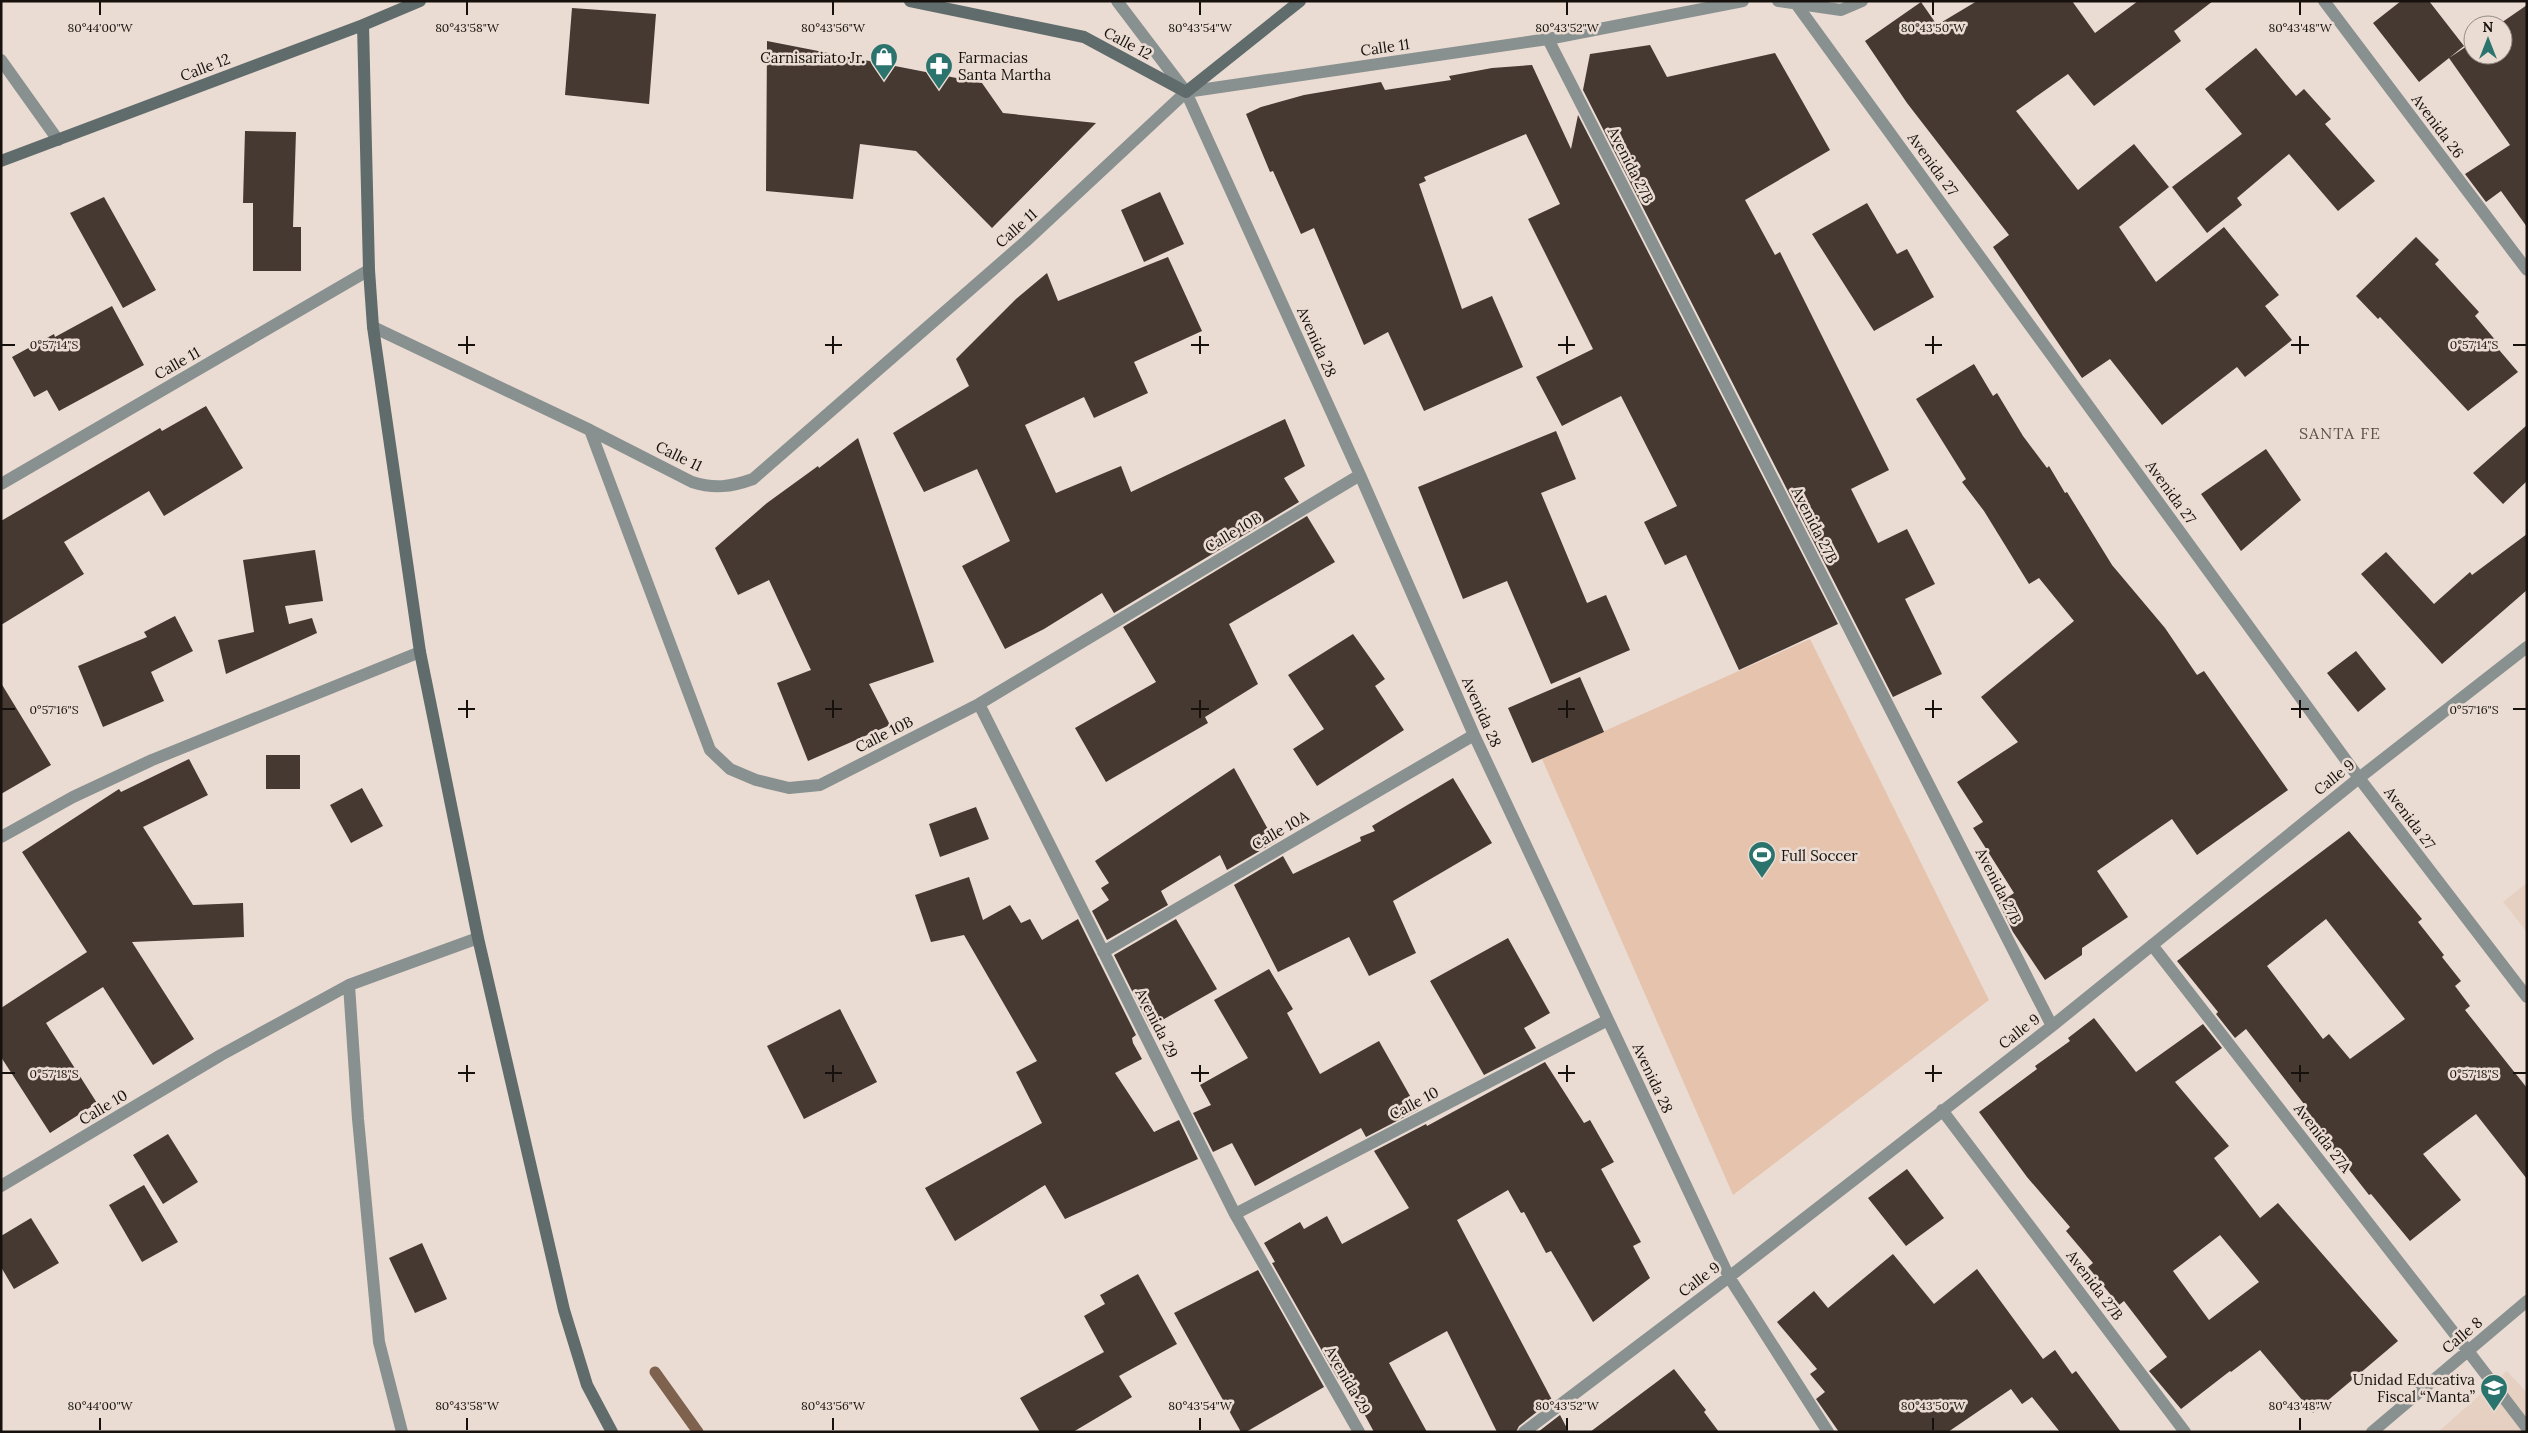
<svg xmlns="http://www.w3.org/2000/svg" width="2528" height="1433" font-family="Lora,serif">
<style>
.built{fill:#e6d0c2}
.green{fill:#e5c3ad}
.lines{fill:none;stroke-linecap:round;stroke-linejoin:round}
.stream{stroke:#7e624d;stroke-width:11}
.building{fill:#453932;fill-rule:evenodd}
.lane{stroke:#899190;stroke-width:12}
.street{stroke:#899190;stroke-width:12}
.secondary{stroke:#606c6b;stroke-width:12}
.ticks{fill:none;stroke:#16110d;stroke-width:2}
.labels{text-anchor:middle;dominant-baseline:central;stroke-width:5;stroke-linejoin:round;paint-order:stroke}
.street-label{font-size:15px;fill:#16110d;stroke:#ebdcd3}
.poi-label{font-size:15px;fill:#16110d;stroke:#ebdcd3;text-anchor:end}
.neighbourhood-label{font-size:16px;letter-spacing:1px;fill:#5d5149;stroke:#ebdcd3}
.ticks-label{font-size:12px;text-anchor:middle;fill:#16110d;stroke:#ebdcd3;stroke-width:5;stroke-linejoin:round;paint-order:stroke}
</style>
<rect width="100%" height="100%" fill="#ebdcd3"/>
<!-- built -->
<path class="built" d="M 2527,883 L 2527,932 L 2503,902 Z
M 2507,1371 L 2527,1393 L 2527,1432 L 2438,1432 Z"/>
<!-- green -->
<path class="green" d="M 1810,639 L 1989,1000 L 1733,1195 L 1542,759 Z"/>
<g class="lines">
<!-- stream -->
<path class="stream" d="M 655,1372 L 698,1432"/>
</g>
<!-- building -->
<path class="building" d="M 1977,1 L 2072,1 L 2095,33 L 2138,1 L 2213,1 L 2174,31 L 2181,41 L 2094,106 L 2068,74 L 2016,111 L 2078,190 L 2134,144 L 2169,187 L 2119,227 L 2156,282 L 2224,227 L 2279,295 L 2265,306 L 2292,340 L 2245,377 L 2237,367 L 2162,425 L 2110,359 L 2082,378 L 1993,247 L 2009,235 L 1907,103 L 1865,41 L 1921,2 L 1937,25 Z
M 2401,1 L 2429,1 L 2464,46 L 2419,82 L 2373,23 Z
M 2527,5 L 2527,227 L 2501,191 L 2486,202 L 2465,174 L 2510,145 L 2449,58 L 2473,42 L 2473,55 L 2503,55 L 2503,25 L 2498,25 Z
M 572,8 L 656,14 L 649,104 L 565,95 Z
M 767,41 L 982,83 L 1003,113 L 1096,123 L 992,228 L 916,151 L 860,144 L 853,199 L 766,191 Z
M 1650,45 L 1667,77 L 1775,53 L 1830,150 L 1745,200 L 1775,255 L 1780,252 L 1889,470 L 1851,489 L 1878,543 L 1907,529 L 1935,584 L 1905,599 L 1942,674 L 1893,697 L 1583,90 L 1590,54 Z
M 2256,48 L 2296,96 L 2304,89 L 2331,119 L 2325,124 L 2375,181 L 2338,211 L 2289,154 L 2237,198 L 2242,205 L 2207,233 L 2172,187 L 2242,134 L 2205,89 Z
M 1532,65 L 1571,149 L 1578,115 L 1838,624 L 1739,670 L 1686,555 L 1665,565 L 1644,522 L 1677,506 L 1621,396 L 1562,426 L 1536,377 L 1593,349 L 1528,219 L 1560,204 L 1526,134 L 1424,177 L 1426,181 L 1419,184 L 1462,309 L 1492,296 L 1523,367 L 1424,411 L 1388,332 L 1364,345 L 1314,228 L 1301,234 L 1273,171 L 1270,172 L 1246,114 L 1261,107 L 1304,95 L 1381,82 L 1385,90 L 1451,80 L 1449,76 L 1492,68 Z
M 245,131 L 296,132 L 293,227 L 301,227 L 301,271 L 253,271 L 253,203 L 243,203 Z
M 1160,192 L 1184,244 L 1144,262 L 1121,210 Z
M 104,197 L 156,290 L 123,308 L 70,213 Z
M 1867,203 L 1897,254 L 1907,249 L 1934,297 L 1874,331 L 1812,234 Z
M 2416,237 L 2439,260 L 2435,264 L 2479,312 L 2475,316 L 2497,342 L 2494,344 L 2518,372 L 2468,411 L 2380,317 L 2378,319 L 2356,296 Z
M 1168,257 L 1202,331 L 1134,362 L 1148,393 L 1094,418 L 1084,397 L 1025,425 L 1056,493 L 1121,466 L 1131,492 L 1285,419 L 1305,466 L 1284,478 L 1299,502 L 1114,613 L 1102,593 L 1044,629 L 1005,649 L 962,566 L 1010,541 L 977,469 L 924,492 L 893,433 L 969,386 L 956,359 L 1016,299 L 1047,273 L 1058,301 Z
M 112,306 L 144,365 L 59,411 L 47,390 L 34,397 L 12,357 L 54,334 L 55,337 Z
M 1974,364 L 1993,396 L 1997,393 L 2023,436 L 2047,468 L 2049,466 L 2065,493 L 2067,492 L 2112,565 L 2165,628 L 2197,675 L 2204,671 L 2288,790 L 2197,855 L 2172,819 L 2097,871 L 2128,917 L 2082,948 L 2082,955 L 2045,980 L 2013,932 L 1999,903 L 2014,893 L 1973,828 L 1983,822 L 1957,782 L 2018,742 L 1981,697 L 2074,621 L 2039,578 L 2029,584 L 1984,511 L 1962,482 L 1966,479 L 1916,399 Z
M 206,406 L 243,468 L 164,516 L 149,491 L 64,542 L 84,574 L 1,625 L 1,521 L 160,428 L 162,431 Z
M 2527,425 L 2527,481 L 2503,504 L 2473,473 Z
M 1556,431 L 1576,479 L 1541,493 L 1587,603 L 1606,595 L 1630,650 L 1551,684 L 1507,581 L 1463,599 L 1418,487 Z
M 858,438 L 934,662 L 869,684 L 890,725 L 808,761 L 777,683 L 811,670 L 769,580 L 738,595 L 715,548 L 767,503 L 818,466 L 819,468 Z
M 2266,449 L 2301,500 L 2241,551 L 2201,494 Z
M 1307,516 L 1335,562 L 1229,624 L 1258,684 L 1205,717 L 1208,723 L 1106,782 L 1075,728 L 1156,682 L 1123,627 Z
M 2527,534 L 2527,590 L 2442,664 L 2361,574 L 2386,552 L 2434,604 L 2470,572 L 2472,575 Z
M 315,550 L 323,601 L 285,606 L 289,624 L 312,618 L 317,633 L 226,674 L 218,640 L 254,632 L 243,560 Z
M 175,616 L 193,651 L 151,672 L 164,701 L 103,727 L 78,666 L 147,637 L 144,632 Z
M 1353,634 L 1385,679 L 1375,686 L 1404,730 L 1317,786 L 1293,749 L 1324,729 L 1288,675 Z
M 2356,651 L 2386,689 L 2358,712 L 2327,673 Z
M 1580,677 L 1604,732 L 1532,763 L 1508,708 Z
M 1,683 L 51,765 L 1,794 Z
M 266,755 L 300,755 L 300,789 L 266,789 Z
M 189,759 L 208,795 L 143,827 L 193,905 L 243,903 L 244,937 L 132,942 L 194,1039 L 153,1065 L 103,987 L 46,1023 L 97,1103 L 50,1133 L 1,1057 L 1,1008 L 87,952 L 22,852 L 119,789 L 121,792 Z
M 1234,768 L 1275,842 L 1227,870 L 1220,855 L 1161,891 L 1168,905 L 1107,940 L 1092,911 L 1109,900 L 1101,888 L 1109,883 L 1095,861 Z
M 1453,778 L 1492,843 L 1393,901 L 1416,953 L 1369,976 L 1349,937 L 1278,972 L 1234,885 L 1283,856 L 1293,874 L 1361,841 L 1360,837 L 1375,831 L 1372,826 Z
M 362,788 L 383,826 L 351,843 L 330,805 Z
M 976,807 L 989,839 L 940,857 L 929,824 Z
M 2349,831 L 2422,919 L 2418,922 L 2444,955 L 2442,957 L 2461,981 L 2455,986 L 2470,1006 L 2465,1010 L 2527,1088 L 2527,1179 L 2476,1114 L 2423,1154 L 2461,1200 L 2410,1241 L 2371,1194 L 2369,1195 L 2300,1107 L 2304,1104 L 2246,1029 L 2235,1038 L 2216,1014 L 2218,1012 L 2177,961 ZM 2326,919 L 2405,1019 L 2350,1059 L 2329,1034 L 2323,1039 L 2267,966 Z
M 969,877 L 983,920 L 1010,905 L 1021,923 L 1030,919 L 1042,940 L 1078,919 L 1136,1035 L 1132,1038 L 1133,1043 L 1142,1059 L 1115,1073 L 1154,1132 L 1179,1120 L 1198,1159 L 1065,1219 L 1045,1185 L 955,1241 L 925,1188 L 1042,1123 L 1016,1072 L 1037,1061 L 964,935 L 931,942 L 915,895 Z
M 1176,919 L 1217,989 L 1150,1027 L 1114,955 Z
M 1508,938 L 1550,1013 L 1524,1028 L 1536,1048 L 1484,1075 L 1430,981 Z
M 1269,969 L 1293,1009 L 1287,1013 L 1320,1074 L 1379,1041 L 1418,1110 L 1366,1137 L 1361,1128 L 1255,1186 L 1232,1143 L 1213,1152 L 1193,1113 L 1211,1105 L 1200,1085 L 1248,1058 L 1214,1000 Z
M 840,1009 L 877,1082 L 804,1119 L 767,1046 Z
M 2094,1018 L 2136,1072 L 2203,1024 L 2222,1048 L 2175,1082 L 2229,1146 L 2214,1158 L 2260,1218 L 2278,1203 L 2398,1341 L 2313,1413 L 2260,1350 L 2231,1372 L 2230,1371 L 2181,1409 L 2149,1371 L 2167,1357 L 2124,1301 L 2119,1305 L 2088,1267 L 2093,1263 L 2066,1231 L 2070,1227 L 2027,1177 L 1979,1112 L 2037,1069 L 2035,1066 L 2070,1041 L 2068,1038 ZM 2220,1235 L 2259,1282 L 2209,1320 L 2173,1271 Z
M 1545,1062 L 1584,1123 L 1590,1120 L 1614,1162 L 1601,1169 L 1641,1242 L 1633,1246 L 1650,1278 L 1593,1322 L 1551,1251 L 1546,1253 L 1524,1212 L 1521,1213 L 1508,1190 L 1457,1220 L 1552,1400 L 1519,1426 L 1516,1432 L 1497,1432 L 1447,1331 L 1389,1363 L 1427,1432 L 1374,1432 L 1349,1386 L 1342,1377 L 1338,1379 L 1272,1263 L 1275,1262 L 1264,1243 L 1300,1222 L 1304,1229 L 1327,1216 L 1342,1244 L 1409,1208 L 1374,1151 L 1426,1124 L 1427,1126 Z
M 168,1134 L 198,1182 L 163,1204 L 133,1155 Z
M 1907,1169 L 1944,1218 L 1906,1246 L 1868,1198 Z
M 144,1185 L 178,1242 L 142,1262 L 109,1205 Z
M 31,1218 L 59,1263 L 14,1289 L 1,1267 L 1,1236 Z
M 422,1243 L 447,1299 L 415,1313 L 389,1258 Z
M 1893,1254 L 1934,1304 L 1977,1269 L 2043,1359 L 2055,1350 L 2072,1374 L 2076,1371 L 2121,1432 L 2060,1432 L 2032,1397 L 2022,1404 L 2011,1389 L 1948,1432 L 1839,1432 L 1816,1399 L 1825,1392 L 1810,1374 L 1817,1369 L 1777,1322 L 1814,1291 L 1828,1308 Z
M 1258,1270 L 1324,1387 L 1246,1432 L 1241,1432 L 1174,1313 Z
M 1138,1274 L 1177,1344 L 1119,1376 L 1132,1397 L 1073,1432 L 1040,1432 L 1020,1398 L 1104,1352 L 1084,1316 L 1105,1304 L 1100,1295 Z
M 1674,1369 L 1706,1410 L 1704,1412 L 1719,1432 L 1590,1432 Z
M 1560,1415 L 1569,1432 L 1538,1432 Z"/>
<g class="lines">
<!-- lane -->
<path class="lane" d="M 2468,1351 L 2527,1428"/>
<!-- street -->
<path class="street" d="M 1117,1 L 1186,92 L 1360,475 L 1474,735 L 1729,1277 L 1828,1432
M 1778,1 L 1841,10 L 1862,1
M 1794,1 L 2359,778 L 2527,997
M 2324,1 L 2527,270
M 1548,39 L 2052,1026
M 1,60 L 58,140
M 373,327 L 590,430 L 692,482 C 714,489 731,487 753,479 L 1026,241 L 1186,92 L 1548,39 L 1743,1
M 590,430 L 710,750 L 730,769 L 756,780 L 789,788 L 820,785 L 979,704 L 1360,475
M 1,484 L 369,270
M 979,704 L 1235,1214 L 1359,1432
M 1,837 L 73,797 L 152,760 L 420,652
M 2152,945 L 2468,1351
M 1103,952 L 1474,735
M 349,985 L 358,1119 L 379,1342 L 402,1432
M 1942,1110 L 2185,1432
M 1,1186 L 221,1055 L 349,985 L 478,938
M 1235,1214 L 1608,1020
M 1524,1432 L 1729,1277 L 2052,1026 L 2359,778 L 2527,647
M 2372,1432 L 2527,1301"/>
<!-- secondary -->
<path class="secondary" d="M 910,1 L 1084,37 L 1186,92 L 1300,1
M 363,25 L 369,270 L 373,327 L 420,652 L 478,938 L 564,1310 L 587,1385 L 612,1432
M 1,161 L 363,25 L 420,1"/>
</g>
<!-- ticks -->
<path class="ticks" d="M 100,2 L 100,15M 467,2 L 467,15M 833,2 L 833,15M 1200,2 L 1200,15M 1567,2 L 1567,15M 1933,2 L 1933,15M 2300,2 L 2300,15M 467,336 L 467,354M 833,336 L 833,354M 1200,336 L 1200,354M 1567,336 L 1567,354M 1933,336 L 1933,354M 2300,336 L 2300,354M 2,345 L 15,345M 458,345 L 475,345M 825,345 L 842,345M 1191,345 L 1209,345M 1558,345 L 1575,345M 1925,345 L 1942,345M 2291,345 L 2309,345M 2513,345 L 2526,345M 467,700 L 467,718M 833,700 L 833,718M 1200,700 L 1200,718M 1567,700 L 1567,718M 1933,700 L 1933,718M 2300,700 L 2300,718M 2,709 L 15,709M 458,709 L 475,709M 825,709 L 842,709M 1191,709 L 1209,709M 1558,709 L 1575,709M 1925,709 L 1942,709M 2291,709 L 2309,709M 2513,709 L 2526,709M 467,1065 L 467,1082M 833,1065 L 833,1082M 1200,1065 L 1200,1082M 1567,1065 L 1567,1082M 1933,1065 L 1933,1082M 2300,1065 L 2300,1082M 2,1073 L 15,1073M 458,1073 L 475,1073M 825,1073 L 842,1073M 1191,1073 L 1209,1073M 1558,1073 L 1575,1073M 1925,1073 L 1942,1073M 2291,1073 L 2309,1073M 2513,1073 L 2526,1073M 100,1418 L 100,1430M 467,1418 L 467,1430M 833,1418 L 833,1430M 1200,1418 L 1200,1430M 1567,1418 L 1567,1430M 1933,1418 L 1933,1430M 2300,1418 L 2300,1430"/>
<!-- icons -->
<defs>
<symbol id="shop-pin" viewBox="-11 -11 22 30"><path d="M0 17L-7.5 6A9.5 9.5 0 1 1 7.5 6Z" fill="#2b746e" stroke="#ebdcd3"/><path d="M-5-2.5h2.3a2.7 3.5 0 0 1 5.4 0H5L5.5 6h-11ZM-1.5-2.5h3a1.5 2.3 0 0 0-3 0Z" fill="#fff"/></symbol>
<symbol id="pharmacy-pin" viewBox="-11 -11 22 30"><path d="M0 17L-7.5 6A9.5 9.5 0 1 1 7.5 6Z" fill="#2b746e" stroke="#ebdcd3"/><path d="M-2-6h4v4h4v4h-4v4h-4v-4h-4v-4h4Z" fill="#fff"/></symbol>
<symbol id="stadium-pin" viewBox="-11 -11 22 30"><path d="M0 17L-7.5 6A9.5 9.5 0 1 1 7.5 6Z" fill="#2b746e" stroke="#ebdcd3"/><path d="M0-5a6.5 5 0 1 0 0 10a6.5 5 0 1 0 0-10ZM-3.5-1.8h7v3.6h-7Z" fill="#fff"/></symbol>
<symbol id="school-pin" viewBox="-11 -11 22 30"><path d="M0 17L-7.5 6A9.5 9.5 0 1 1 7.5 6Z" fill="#2b746e" stroke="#ebdcd3"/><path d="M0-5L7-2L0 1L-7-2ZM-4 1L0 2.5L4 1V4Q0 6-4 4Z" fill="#fff"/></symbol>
</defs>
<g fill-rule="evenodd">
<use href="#shop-pin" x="868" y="41" width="32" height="43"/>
<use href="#pharmacy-pin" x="923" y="50" width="32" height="43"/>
<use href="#stadium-pin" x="1746" y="839" width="32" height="43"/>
<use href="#school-pin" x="2478" y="1372" width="32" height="43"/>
</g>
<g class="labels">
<!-- street labels -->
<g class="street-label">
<text transform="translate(1128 43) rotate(28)">Calle 12</text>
<text transform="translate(1385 47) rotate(-8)">Calle 11</text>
<text transform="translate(205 67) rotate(-21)">Calle 12</text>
<text transform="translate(2438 126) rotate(53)">Avenida 26</text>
<text transform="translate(1933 164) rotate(54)">Avenida 27</text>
<text transform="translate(1631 165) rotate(63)">Avenida 27B</text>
<text transform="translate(1016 228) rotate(-42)">Calle 11</text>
<text transform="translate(1317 342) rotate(66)">Avenida 28</text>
<text transform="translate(177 363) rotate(-30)">Calle 11</text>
<text transform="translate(679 456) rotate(26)">Calle 11</text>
<text transform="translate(2171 492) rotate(54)">Avenida 27</text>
<text transform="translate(1815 525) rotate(63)">Avenida 27B</text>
<text transform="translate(1233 532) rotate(-31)">Calle 10B</text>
<text transform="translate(1482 712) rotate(66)">Avenida 28</text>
<text transform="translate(884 734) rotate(-27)">Calle 10B</text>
<text transform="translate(2334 777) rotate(-39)">Calle 9</text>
<text transform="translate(2410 818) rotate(53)">Avenida 27</text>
<text transform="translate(1280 830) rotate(-30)">Calle 10A</text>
<text transform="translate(1999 886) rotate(63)">Avenida 27B</text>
<text transform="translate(1157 1023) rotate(63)">Avenida 29</text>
<text transform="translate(2019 1031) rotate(-38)">Calle 9</text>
<text transform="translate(1653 1078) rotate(65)">Avenida 28</text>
<text transform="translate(1414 1103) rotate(-28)">Calle 10</text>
<text transform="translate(103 1107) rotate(-31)">Calle 10</text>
<text transform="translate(2323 1138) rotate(52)">Avenida 27A</text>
<text transform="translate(1699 1279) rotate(-37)">Calle 9</text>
<text transform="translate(2095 1285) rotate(53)">Avenida 27B</text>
<text transform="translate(2462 1335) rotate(-40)">Calle 8</text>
<text transform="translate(1348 1380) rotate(60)">Avenida 29</text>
</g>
<!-- poi labels -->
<g class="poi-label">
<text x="865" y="57">Carnisariato Jr.</text>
<text x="958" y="57" text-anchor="start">Farmacias<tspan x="958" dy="17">Santa Martha</tspan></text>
<text x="1781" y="855" text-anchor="start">Full Soccer</text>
<text x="2475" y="1379">Unidad Educativa<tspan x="2475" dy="17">Fiscal “Manta”</tspan></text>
</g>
<!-- neighbourhood labels -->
<g class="neighbourhood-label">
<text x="2340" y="433">SANTA FE</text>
</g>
</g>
<g class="ticks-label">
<text x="100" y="32">80°44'00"W</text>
<text x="467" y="32">80°43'58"W</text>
<text x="833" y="32">80°43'56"W</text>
<text x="1200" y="32">80°43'54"W</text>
<text x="1567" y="32">80°43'52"W</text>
<text x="1933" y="32">80°43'50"W</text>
<text x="2300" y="32">80°43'48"W</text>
<text x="54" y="349">0°57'14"S</text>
<text x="2474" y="349">0°57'14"S</text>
<text x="54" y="714">0°57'16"S</text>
<text x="2474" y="714">0°57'16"S</text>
<text x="54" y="1078">0°57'18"S</text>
<text x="2474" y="1078">0°57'18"S</text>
<text x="100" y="1410">80°44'00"W</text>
<text x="467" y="1410">80°43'58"W</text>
<text x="833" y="1410">80°43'56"W</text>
<text x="1200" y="1410">80°43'54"W</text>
<text x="1567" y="1410">80°43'52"W</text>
<text x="1933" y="1410">80°43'50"W</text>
<text x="2300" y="1410">80°43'48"W</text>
</g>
<!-- border -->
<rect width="2528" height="1433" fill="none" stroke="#16110d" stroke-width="5"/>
<!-- north arrow -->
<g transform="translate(2488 40)"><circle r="24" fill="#ebdcd3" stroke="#968b84"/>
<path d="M0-4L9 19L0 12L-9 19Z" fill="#2b746e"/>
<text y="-8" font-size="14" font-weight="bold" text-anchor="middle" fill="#16110d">N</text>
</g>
</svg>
